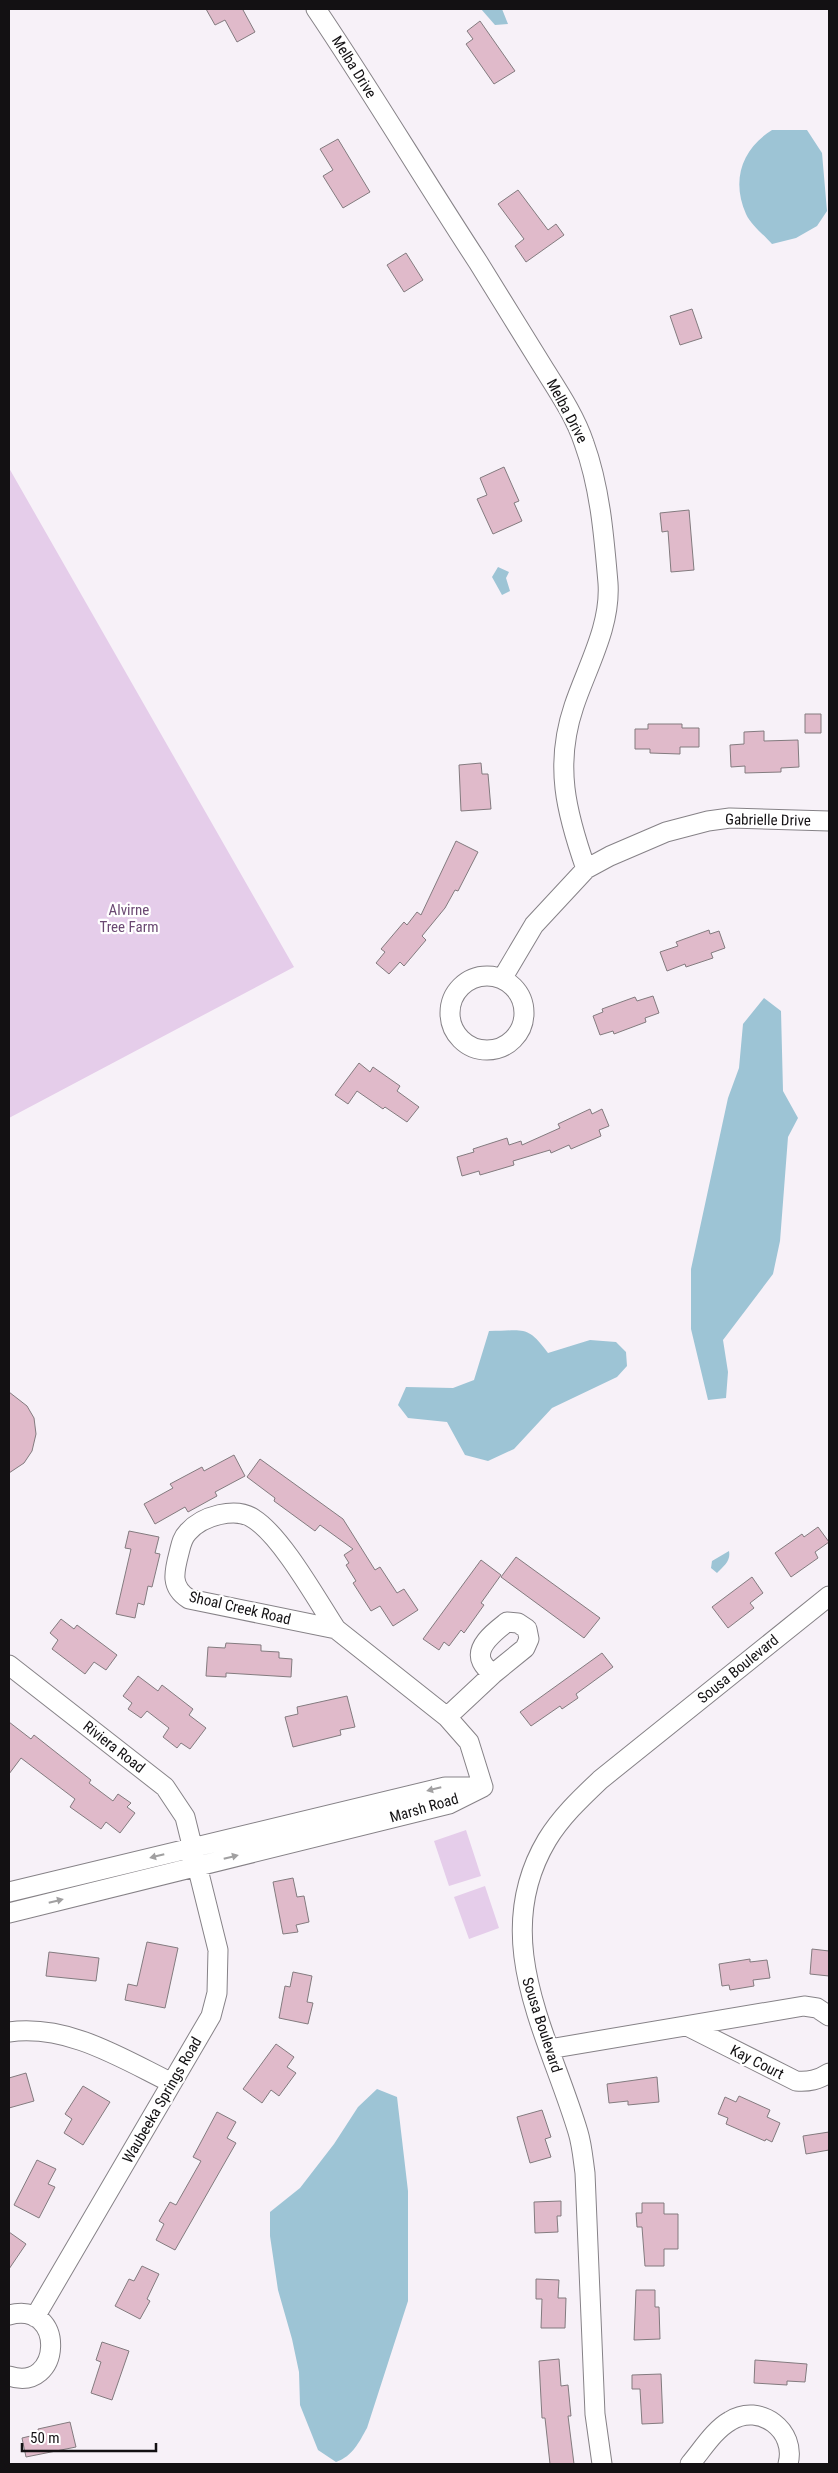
<svg xmlns="http://www.w3.org/2000/svg" width="838" height="2473" font-family="'Roboto Condensed',sans-serif">
<style>
.green{fill:#e5cdea}
.water{fill:#9dc4d5}
.building{fill:#e0baca;stroke:#837b7f}
.lines{fill:none;stroke-linecap:round;stroke-linejoin:round}
.minor-casing{stroke:#868287;stroke-width:21}
.minor{stroke:#fff;stroke-width:19}
.oneway{fill:#a1a0a1}
.labels{text-anchor:middle;dominant-baseline:central;stroke-width:4.5;stroke-linejoin:round;paint-order:stroke}
.street-label{font-size:15px;fill:#131113;stroke:#fff}
.park-label{font-size:15px;fill:#6b4973;stroke:#fff}
</style>
<rect width="100%" height="100%" fill="#f7f1f8"/>
<!-- green -->
<path class="green" d="M 9,468 L 294,967 L 9,1118 Z
M 466,1830 L 481,1876 L 449,1886 L 434,1841 Z
M 485,1886 L 499,1928 L 469,1939 L 454,1897 Z"/>
<!-- water -->
<path class="water" d="M 481,9 L 502,9 L 508,24 L 495,25 Z
M 772,130 L 807,130 L 822,153 L 827,211 L 817,226 L 796,238 L 772,244 C 764,235 751,225 746,214 C 731,180 742,149 772,130 Z
M 498,567 L 509,572 L 506,578 L 510,591 L 502,595 L 492,577 Z
M 764,998 L 781,1011 L 783,1091 L 798,1118 L 788,1137 L 780,1241 L 773,1274 L 723,1340 L 728,1372 L 726,1398 L 708,1400 L 691,1329 L 691,1269 L 728,1098 L 739,1068 L 743,1024 Z
M 489,1331 C 523,1331 527,1324 548,1353 L 590,1340 L 616,1342 L 626,1352 L 627,1366 L 617,1377 L 552,1408 L 514,1449 L 488,1461 L 465,1455 L 447,1422 L 408,1418 L 398,1405 L 406,1387 L 453,1388 L 474,1380 Z
M 729,1551 C 731,1561 724,1566 717,1573 L 711,1568 L 712,1561 Z
M 377,2089 L 397,2097 L 408,2191 L 408,2301 L 367,2428 C 359,2442 353,2456 336,2462 L 318,2450 L 300,2405 L 299,2372 L 292,2339 L 278,2290 L 270,2236 L 270,2212 L 300,2188 L 334,2144 L 358,2107 Z"/>
<!-- building -->
<path class="building" d="M 206,9 L 245,9 L 243,10 L 255,32 L 237,42 L 225,20 L 215,25 Z
M 480,21 L 515,71 L 494,84 L 466,44 L 473,39 L 467,31 Z
M 338,139 L 370,192 L 343,208 L 323,176 L 333,170 L 320,149 Z
M 518,190 L 548,230 L 556,224 L 564,235 L 526,262 L 515,246 L 524,239 L 498,204 Z
M 406,253 L 423,280 L 404,292 L 387,265 Z
M 692,309 L 702,338 L 680,345 L 670,316 Z
M 504,467 L 519,501 L 514,503 L 522,521 L 493,534 L 477,499 L 487,495 L 480,478 Z
M 689,510 L 694,570 L 671,572 L 668,531 L 662,532 L 660,513 Z
M 805,714 L 821,714 L 821,733 L 805,733 Z
M 648,724 L 682,724 L 682,728 L 699,728 L 699,747 L 680,747 L 680,754 L 650,753 L 650,749 L 635,749 L 635,729 L 648,729 Z
M 764,731 L 764,741 L 798,740 L 799,767 L 781,768 L 781,772 L 745,773 L 745,766 L 731,767 L 730,745 L 744,744 L 744,732 Z
M 481,763 L 482,774 L 488,774 L 491,809 L 461,811 L 459,765 Z
M 456,841 L 478,852 L 458,891 L 455,890 L 445,908 L 422,936 L 426,940 L 404,966 L 400,962 L 389,974 L 376,963 L 385,952 L 381,949 L 404,922 L 407,925 L 417,912 L 421,915 Z
M 709,930 L 710,934 L 719,931 L 725,948 L 711,953 L 713,958 L 686,967 L 685,964 L 667,971 L 660,952 L 678,946 L 676,942 Z
M 653,996 L 659,1013 L 645,1018 L 646,1022 L 614,1034 L 613,1031 L 600,1035 L 593,1016 L 603,1012 L 602,1009 L 635,997 L 637,1001 Z
M 359,1063 L 370,1072 L 373,1067 L 400,1086 L 397,1091 L 419,1107 L 407,1122 L 385,1107 L 383,1109 L 357,1091 L 348,1104 L 335,1095 Z
M 590,1109 L 592,1114 L 602,1109 L 609,1126 L 599,1130 L 601,1136 L 571,1149 L 569,1145 L 551,1153 L 550,1150 L 513,1161 L 514,1165 L 480,1175 L 479,1171 L 462,1176 L 457,1157 L 474,1152 L 473,1149 L 507,1138 L 509,1145 L 521,1141 L 522,1145 L 560,1128 L 558,1124 Z
M 9,1392 L 27,1406 L 34,1418 L 36,1434 L 32,1451 L 24,1463 L 9,1473 Z
M 234,1455 L 245,1476 L 215,1492 L 217,1496 L 188,1512 L 185,1507 L 155,1524 L 144,1504 L 173,1488 L 170,1484 L 202,1467 L 204,1471 Z
M 260,1459 L 343,1519 L 375,1570 L 380,1567 L 397,1593 L 404,1589 L 418,1610 L 393,1626 L 380,1606 L 371,1611 L 353,1583 L 356,1581 L 346,1565 L 349,1563 L 344,1555 L 353,1549 L 320,1525 L 315,1531 L 274,1501 L 275,1498 L 247,1477 Z
M 818,1527 L 829,1542 L 815,1552 L 818,1558 L 791,1577 L 775,1553 L 802,1534 L 804,1537 Z
M 129,1531 L 159,1537 L 155,1553 L 160,1554 L 152,1587 L 148,1586 L 144,1605 L 138,1603 L 135,1618 L 116,1614 L 131,1549 L 125,1548 Z
M 516,1557 L 600,1618 L 584,1638 L 501,1577 Z
M 481,1560 L 501,1575 L 481,1603 L 484,1605 L 464,1633 L 461,1630 L 449,1646 L 444,1642 L 439,1650 L 423,1639 Z
M 752,1577 L 763,1593 L 750,1603 L 754,1608 L 728,1628 L 712,1607 Z
M 61,1619 L 74,1629 L 77,1625 L 117,1655 L 106,1670 L 94,1662 L 85,1674 L 52,1649 L 58,1640 L 50,1633 Z
M 226,1643 L 261,1645 L 261,1651 L 279,1652 L 279,1658 L 292,1659 L 291,1677 L 226,1673 L 226,1677 L 206,1676 L 208,1647 L 225,1648 Z
M 602,1653 L 613,1667 L 576,1694 L 578,1698 L 562,1709 L 560,1706 L 531,1726 L 520,1712 Z
M 138,1676 L 158,1691 L 162,1685 L 193,1709 L 189,1715 L 206,1728 L 190,1749 L 181,1743 L 177,1748 L 163,1737 L 169,1728 L 147,1711 L 141,1718 L 128,1709 L 132,1703 L 123,1696 Z
M 347,1696 L 355,1727 L 340,1730 L 341,1735 L 293,1747 L 285,1717 L 298,1714 L 297,1707 Z
M 9,1722 L 31,1739 L 34,1735 L 91,1780 L 89,1783 L 113,1801 L 118,1794 L 131,1803 L 127,1807 L 135,1813 L 120,1833 L 106,1822 L 101,1829 L 70,1807 L 75,1799 L 21,1758 L 9,1774 Z
M 293,1878 L 297,1897 L 304,1896 L 309,1922 L 296,1925 L 298,1932 L 283,1934 L 273,1882 Z
M 147,1942 L 178,1948 L 165,2008 L 125,2000 L 128,1984 L 137,1986 Z
M 812,1949 L 829,1951 L 829,1976 L 810,1974 Z
M 49,1952 L 99,1958 L 96,1981 L 46,1976 Z
M 750,1959 L 750,1962 L 767,1960 L 770,1978 L 753,1980 L 754,1986 L 730,1990 L 729,1985 L 722,1986 L 719,1964 Z
M 293,1972 L 312,1976 L 307,2002 L 313,2003 L 308,2024 L 279,2018 L 285,1986 L 290,1987 Z
M 276,2044 L 294,2057 L 287,2067 L 296,2073 L 279,2096 L 271,2090 L 262,2103 L 243,2089 Z
M 26,2073 L 34,2101 L 9,2108 L 9,2078 Z
M 657,2077 L 659,2102 L 628,2105 L 628,2101 L 609,2103 L 607,2084 Z
M 83,2086 L 110,2102 L 83,2145 L 64,2133 L 72,2119 L 65,2114 Z
M 739,2096 L 770,2110 L 767,2117 L 780,2123 L 772,2142 L 766,2139 L 765,2141 L 726,2124 L 728,2118 L 718,2114 L 725,2097 L 736,2102 Z
M 542,2110 L 551,2137 L 545,2139 L 551,2157 L 530,2163 L 517,2117 Z
M 217,2112 L 236,2122 L 227,2138 L 236,2143 L 175,2250 L 156,2240 L 164,2224 L 159,2221 L 170,2202 L 176,2205 L 201,2161 L 193,2157 Z
M 829,2132 L 829,2150 L 806,2154 L 803,2136 Z
M 37,2160 L 56,2169 L 48,2184 L 55,2187 L 39,2218 L 14,2205 Z
M 561,2201 L 561,2216 L 557,2216 L 558,2232 L 535,2233 L 534,2202 Z
M 642,2203 L 664,2203 L 664,2214 L 678,2214 L 678,2249 L 664,2249 L 664,2266 L 645,2266 L 642,2227 L 637,2227 L 636,2213 L 642,2213 Z
M 9,2232 L 26,2244 L 9,2269 Z
M 142,2266 L 159,2274 L 147,2299 L 150,2301 L 140,2319 L 115,2306 L 129,2279 L 134,2281 Z
M 536,2279 L 559,2280 L 558,2298 L 566,2298 L 565,2328 L 541,2328 L 542,2299 L 536,2299 Z
M 636,2290 L 655,2290 L 655,2307 L 659,2307 L 660,2339 L 634,2340 Z
M 102,2342 L 129,2351 L 112,2400 L 91,2393 L 101,2362 L 96,2360 Z
M 559,2359 L 561,2386 L 568,2385 L 571,2416 L 568,2416 L 574,2464 L 550,2464 L 545,2418 L 542,2418 L 539,2361 Z
M 755,2360 L 807,2364 L 805,2382 L 787,2381 L 787,2385 L 754,2383 Z
M 661,2374 L 663,2423 L 642,2424 L 640,2389 L 632,2389 L 632,2375 Z
M 70,2422 L 76,2447 L 26,2457 L 22,2438 L 39,2434 L 38,2429 Z"/>
<g class="lines">
<defs>
<path id="minor" d="M 316,9 C 372,92 423,178 478,262 C 500,297 521,332 543,367 C 558,391 575,416 584,443 C 600,487 604,536 608,583 C 611,626 587,667 574,706 C 554,765 566,812 586,869
M450 1013a37 37 0 1 1 74 0a37 37 0 1 1-74 0Z
M 502,979 L 534,925 L 586,869 L 610,856 L 666,832 L 708,821 L 730,818 L 829,821
M 336,1629 C 317,1600 282,1537 254,1519 C 236,1506 202,1516 188,1532 C 182,1538 181,1545 179,1553 C 174,1572 170,1587 189,1599 L 336,1629 L 447,1717 L 469,1742 L 483,1787
M 9,1665 L 165,1787 L 185,1817 L 218,1950 L 217,1993 L 211,2016 L 35,2317
M 447,1717 L 493,1674 L 525,1648 L 529,1639 L 527,1629 L 518,1623 L 507,1622 C 497,1630 474,1646 482,1662 C 484,1666 489,1671 493,1674
M 9,1892 L 445,1787 L 479,1787
M 9,1913 L 449,1804 L 483,1787
M 687,2026 L 796,2081 C 809,2082 818,2080 829,2073
M 9,2032 C 68,2024 121,2058 172,2083
M 549,2049 L 804,2006 L 817,2008 L 829,2016
M 9,2315 C 67,2300 62,2394 9,2376
M 602,2464 L 595,2414 L 585,2173 C 583,2159 582,2145 578,2132 C 549,2035 488,1939 547,1840 C 561,1817 580,1799 600,1780 L 829,1596
M 690,2464 C 702,2450 714,2430 730,2421 C 760,2402 797,2431 788,2464"/>
</defs>
<!-- minor casing -->
<use href="#minor" class="minor-casing"/>
<!-- minor -->
<use href="#minor" class="minor"/>
</g>
<!-- one-way arrows -->
<defs><path id="oneway-solid" d="M-6-.8H1V-3.2L6.5 0L1 3.2V.8H-6Z" transform="scale(1.25)"/></defs>
<g class="oneway">
<use href="#oneway-solid" transform="translate(434 1789) rotate(166)"/>
<use href="#oneway-solid" transform="translate(157 1856) rotate(166)"/>
<use href="#oneway-solid" transform="translate(231 1857) rotate(-14)"/>
<use href="#oneway-solid" transform="translate(56 1901) rotate(-14)"/>
</g>
<g class="labels">
<!-- street labels -->
<g class="street-label">
<text transform="translate(354 67) rotate(58)">Melba Drive</text>
<text transform="translate(567 411) rotate(62)">Melba Drive</text>
<text transform="translate(768 820) rotate(1)">Gabrielle Drive</text>
<text transform="translate(240 1608) rotate(13)">Shoal Creek Road</text>
<text transform="translate(738 1669) rotate(-39)">Sousa Boulevard</text>
<text transform="translate(114 1747) rotate(38)">Riviera Road</text>
<text transform="translate(424 1808) rotate(-16)">Marsh Road</text>
<text transform="translate(542 2025) rotate(72)">Sousa Boulevard</text>
<text transform="translate(757 2062) rotate(27)">Kay Court</text>
<text transform="translate(162 2100) rotate(-60)">Waubeeka Springs Road</text>
</g>
<!-- park labels -->
<g class="park-label">
<text x="129" y="910">Alvirne<tspan x="129" dy="17">Tree Farm</tspan></text>
</g>
</g>
<!-- border -->
<rect width="838" height="2473" fill="none" stroke="#131113" stroke-width="20"/>
<!-- scale -->
<path d="M22 2443v8h134v-8" fill="none" stroke="#131113" stroke-width="2.5"/>
<text x="30" y="2443" font-size="15" fill="#131113" stroke="#ffffff" stroke-width="4" paint-order="stroke">50 m</text>
</svg>
